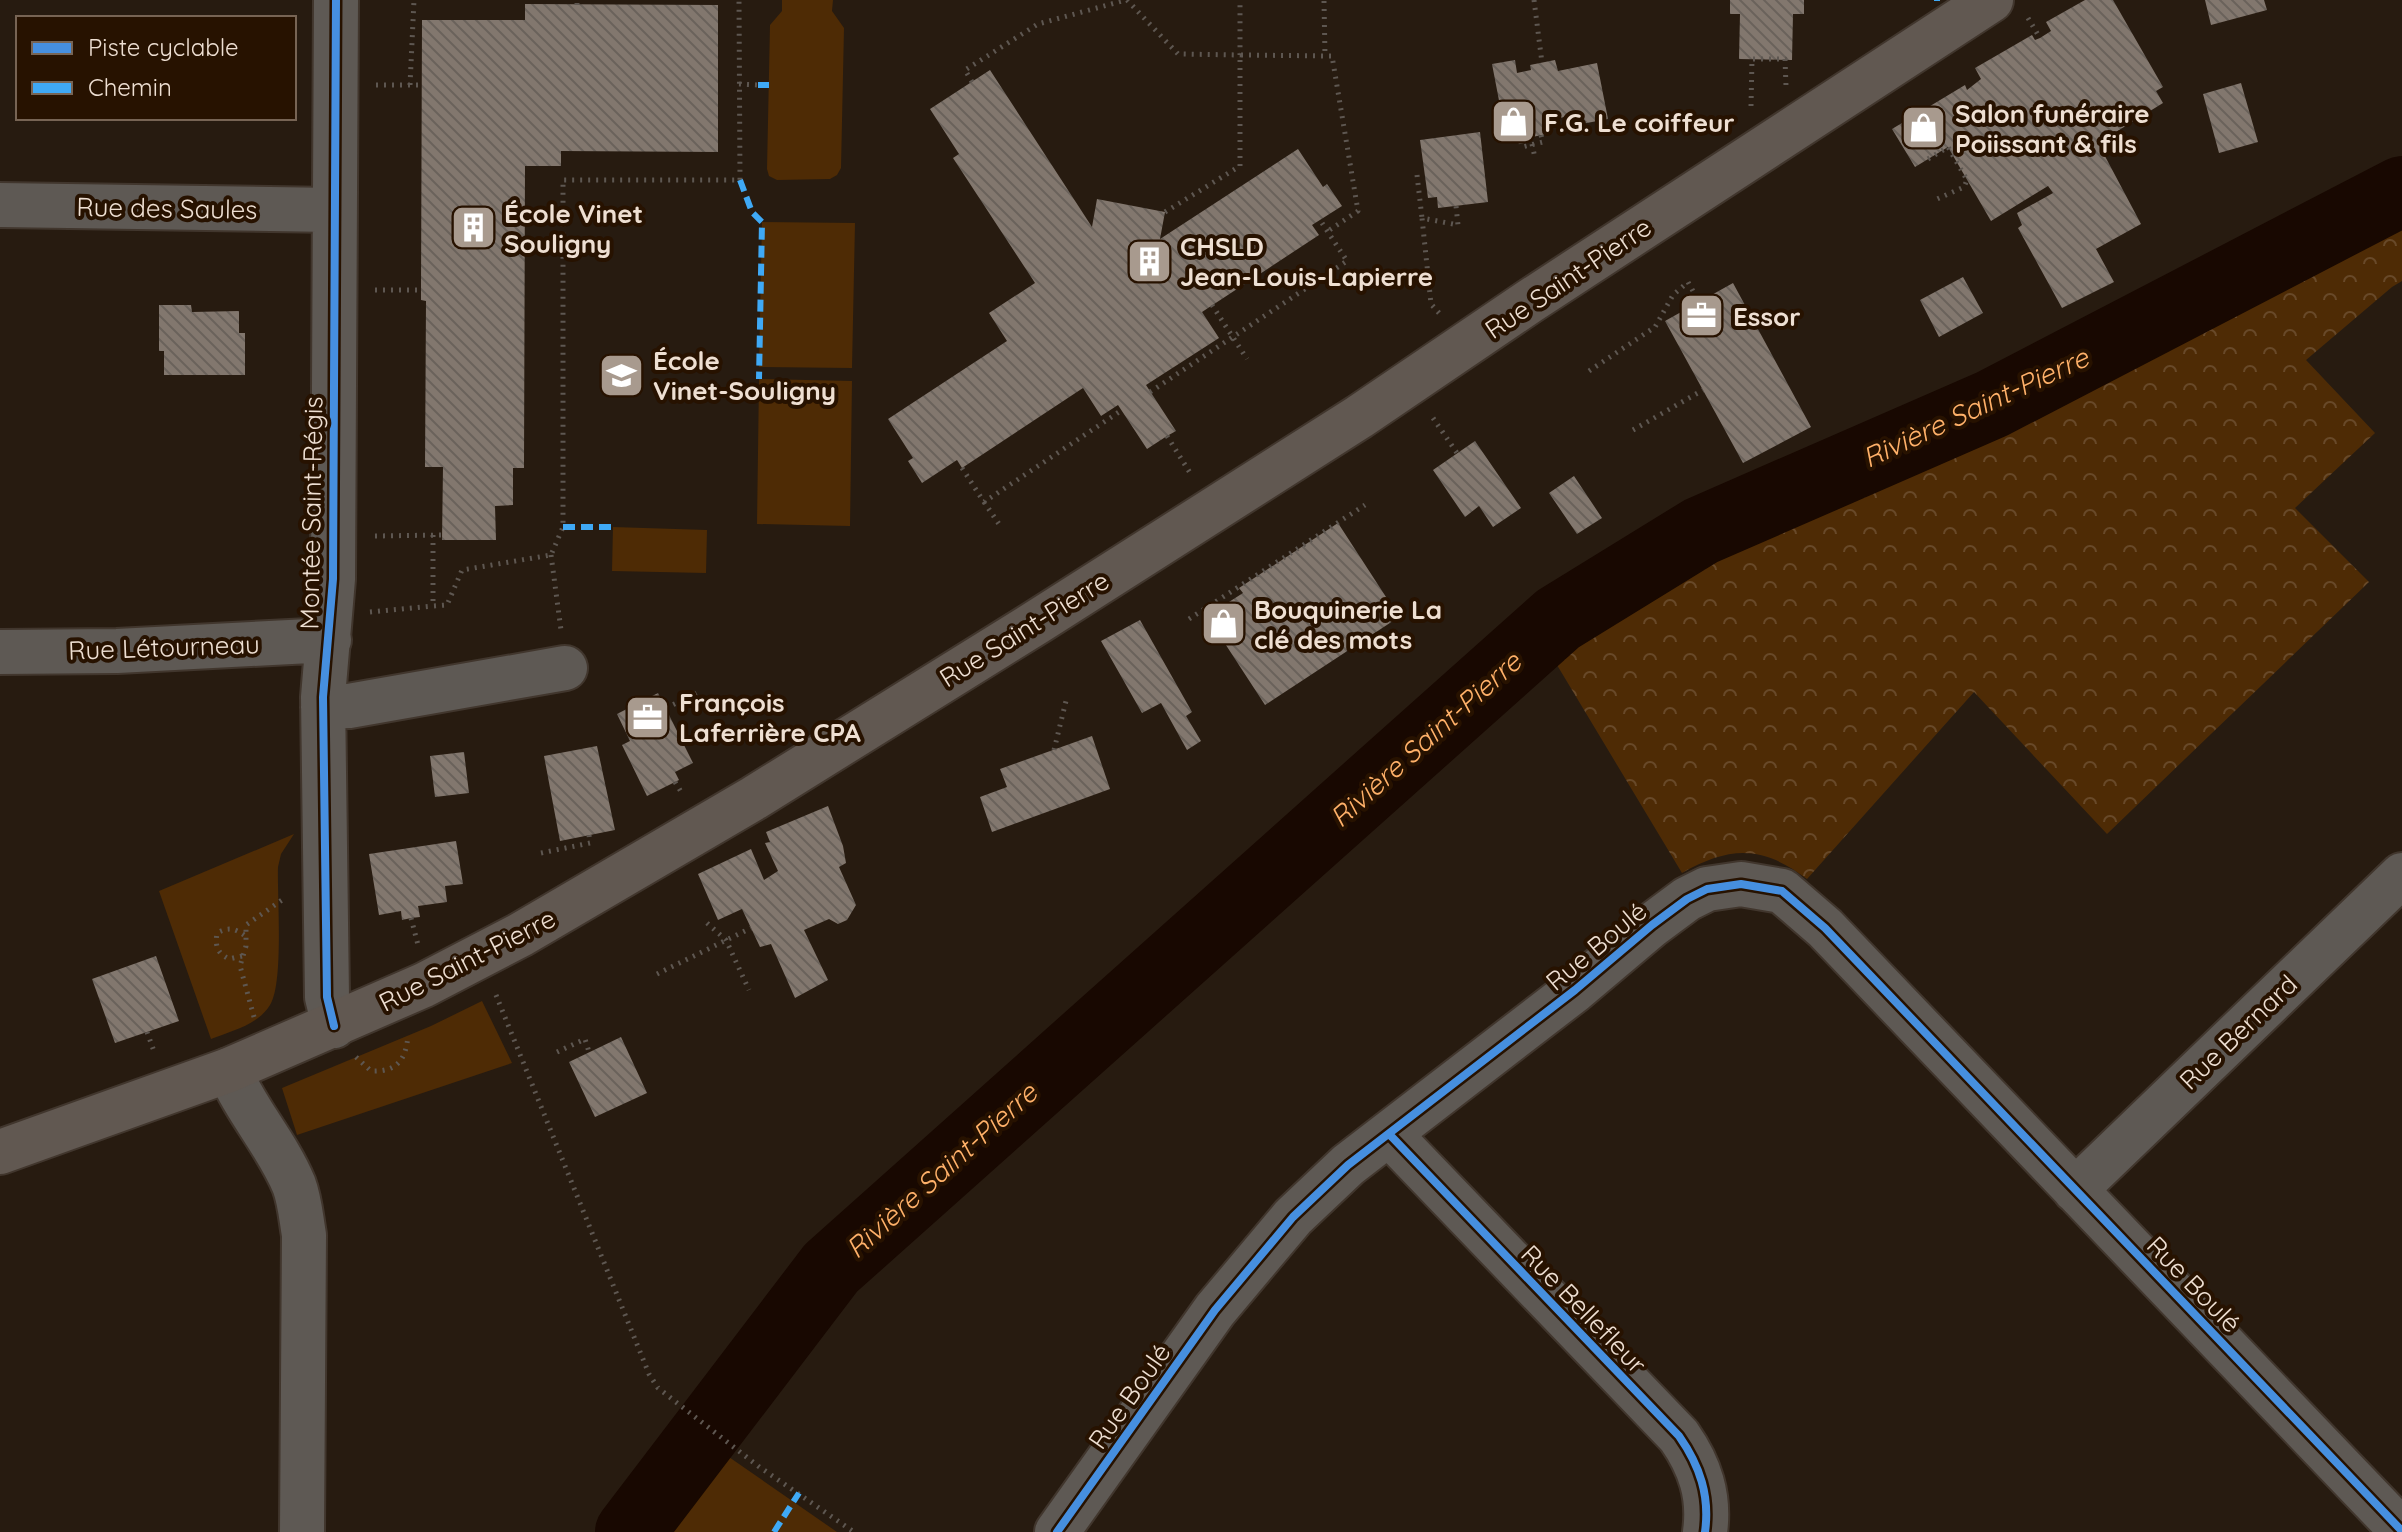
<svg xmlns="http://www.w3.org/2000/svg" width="2402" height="1532" font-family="Quicksand,sans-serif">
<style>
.green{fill:#4e2b05}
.forest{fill:url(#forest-crowns)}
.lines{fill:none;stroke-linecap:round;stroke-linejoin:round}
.river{stroke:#180801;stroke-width:70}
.building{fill:url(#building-back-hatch)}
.minor-casing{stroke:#41362d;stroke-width:48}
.major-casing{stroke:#41362d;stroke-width:48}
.path{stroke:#5e5751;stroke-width:5;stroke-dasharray:2 6;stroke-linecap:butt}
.minor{stroke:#5e5954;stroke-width:44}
.major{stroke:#615851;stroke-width:44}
.quiet{stroke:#3fa9f5;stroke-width:6;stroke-dasharray:12 6;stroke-linecap:butt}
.cycleway-casing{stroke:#271200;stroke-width:13}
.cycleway{stroke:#468fdf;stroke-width:8}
.labels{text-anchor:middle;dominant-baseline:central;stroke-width:8;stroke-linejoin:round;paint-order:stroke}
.poi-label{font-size:26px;font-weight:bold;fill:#eedfd2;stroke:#271200;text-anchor:start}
.street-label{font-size:26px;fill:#eedfd2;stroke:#271200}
.water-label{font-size:28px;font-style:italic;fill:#ffb169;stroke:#271200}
</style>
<defs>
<pattern id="forest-crowns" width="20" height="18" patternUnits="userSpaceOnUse" patternTransform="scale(2)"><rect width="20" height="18" fill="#4e2b05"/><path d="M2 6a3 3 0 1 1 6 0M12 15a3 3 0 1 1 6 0" fill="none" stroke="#684929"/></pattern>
<pattern id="building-back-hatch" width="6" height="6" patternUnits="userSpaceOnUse" patternTransform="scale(2)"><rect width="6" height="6" fill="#82776e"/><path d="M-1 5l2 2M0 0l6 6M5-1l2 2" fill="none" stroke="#6a625b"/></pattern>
</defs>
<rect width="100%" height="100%" fill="#271b10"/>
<!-- green -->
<path class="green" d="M 782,0 L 833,0 L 832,11 L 844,28 L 841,168 L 837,175 L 830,179 L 777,180 L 769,176 L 767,169 L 770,25 L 782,11 Z
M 762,222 L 855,223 L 852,368 L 759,367 Z
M 759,379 L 852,381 L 850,526 L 757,524 Z
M 613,527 L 707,530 L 706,573 L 612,571 Z
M 294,834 L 281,854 L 278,867 C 277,896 284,983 270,1005 C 258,1025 231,1031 211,1039 L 159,891 Z
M 482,1001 L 512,1063 L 297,1135 L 282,1088 L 431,1026 Z
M 726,1455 L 837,1532 L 666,1532 Z"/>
<!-- forest -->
<path class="forest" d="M 2402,227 L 2402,281 L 2392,287 L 2306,360 L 2375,433 L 2295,508 L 2369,582 L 2107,834 L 1974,692 L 1807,879 C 1762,845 1730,846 1682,873 L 1548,650 L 1718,556 L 1875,485 L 2257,303 Z"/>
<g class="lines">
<!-- river -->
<path class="river" d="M 630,1532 L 831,1268 L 1558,619 L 1701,531 L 1992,404 L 2402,191"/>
</g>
<!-- building -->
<path class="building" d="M 1730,0 L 1804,0 L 1804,14 L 1793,14 L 1792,60 L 1739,59 L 1740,14 L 1730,14 Z
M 2085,0 L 2113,0 L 2163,87 L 2156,91 L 2163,103 L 2098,143 L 2141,224 L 2096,249 L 2114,282 L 2062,308 L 2018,228 L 2022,225 L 2017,213 L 2053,193 L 2048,186 L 1991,221 L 1948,147 L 1915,167 L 1892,129 L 1965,85 L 1967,90 L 1981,79 L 1975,68 L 2032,35 L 2035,40 L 2040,38 L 2051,31 L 2046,22 Z
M 2205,0 L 2264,0 L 2267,10 L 2211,25 Z
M 525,4 L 718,5 L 718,152 L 561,151 L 561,166 L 525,166 L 524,468 L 513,468 L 513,505 L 495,506 L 496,540 L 442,540 L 443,467 L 425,467 L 426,301 L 421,300 L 421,290 L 422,20 L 525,20 Z
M 1515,60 L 1517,73 L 1531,70 L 1530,65 L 1555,60 L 1558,71 L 1597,63 L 1608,119 L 1576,125 L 1574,115 L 1550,120 L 1552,133 L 1527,138 L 1526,133 L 1506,137 L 1492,64 Z
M 990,70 L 1092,227 L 1097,199 L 1165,212 L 1160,239 L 1298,149 L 1323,187 L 1327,184 L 1342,206 L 1312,225 L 1319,235 L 1202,312 L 1219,338 L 1146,385 L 1176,431 L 1167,436 L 1147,449 L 1118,405 L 1101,416 L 1083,388 L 962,468 L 957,460 L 922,483 L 908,461 L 913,458 L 888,419 L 1007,341 L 989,313 L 1035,283 L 953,158 L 959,154 L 930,109 Z
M 2241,83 L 2258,142 L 2219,153 L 2203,94 Z
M 1480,132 L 1488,202 L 1438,208 L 1437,197 L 1428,198 L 1420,140 Z
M 1963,277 L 1983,313 L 1939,337 L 1920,300 Z
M 1733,283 L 1811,427 L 1743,463 L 1665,321 Z
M 159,305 L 191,305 L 192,312 L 239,311 L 239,333 L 245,333 L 245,375 L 164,375 L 164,351 L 159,351 Z
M 1475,441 L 1521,508 L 1493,527 L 1479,506 L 1465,517 L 1433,470 Z
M 1574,476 L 1602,518 L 1577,534 L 1549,493 Z
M 1338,523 L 1399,617 L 1265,705 L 1207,616 L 1243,593 L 1239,588 Z
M 1140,620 L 1192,712 L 1186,716 L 1201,741 L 1187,750 L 1161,703 L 1142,713 L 1101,641 Z
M 658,693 L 693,763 L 675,772 L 679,780 L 647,796 L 622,745 L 630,741 L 617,714 Z
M 1092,736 L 1110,789 L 992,832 L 980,797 L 1007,787 L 1000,769 Z
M 597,746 L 615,830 L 560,841 L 544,756 Z
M 464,752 L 469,793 L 435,797 L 430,756 Z
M 828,806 L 843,846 L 846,863 L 839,867 L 856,905 L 847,920 L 838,924 L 829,919 L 804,930 L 828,980 L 795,998 L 771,944 L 760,947 L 742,909 L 718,920 L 698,874 L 751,849 L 764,880 L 778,871 L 765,843 L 770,842 L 766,832 Z
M 456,841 L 463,884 L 445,886 L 447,902 L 418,906 L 420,917 L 411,918 L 402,920 L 401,911 L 379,915 L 369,854 Z
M 156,956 L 179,1021 L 115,1043 L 92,979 Z
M 621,1037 L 647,1093 L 595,1117 L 569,1062 Z"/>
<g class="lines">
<defs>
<path id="minor" d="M 0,205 L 334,210
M 0,652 L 117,651 L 329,640
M 323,707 L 349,706 L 565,668
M 334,1026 L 327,997 L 323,697 L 333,579 L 336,0
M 229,1070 C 246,1111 277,1144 294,1185 C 300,1201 301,1218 304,1235 L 302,1532
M 1390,1135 L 1679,1436 C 1700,1466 1710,1496 1705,1532
M 2075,1190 L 2402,875
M 1057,1532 L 1215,1310 L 1293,1217 L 1348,1165 L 1575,990 L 1652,925 L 1687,899 L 1707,889 L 1741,884 L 1782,891 L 1825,928 L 2401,1530"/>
<path id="major" d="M 0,1152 L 229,1070 L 424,985 L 520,935 L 754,798 L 1037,622 L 1359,417 L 1530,301 L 1991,0"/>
</defs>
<!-- minor casing -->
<use href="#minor" class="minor-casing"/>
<!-- major casing -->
<use href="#major" class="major-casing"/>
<!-- path -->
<path class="path" d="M 1127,0 L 1178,54 L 1240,55 L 1240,1
M 1534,0 L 1542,63
M 1324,1 L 1325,56
M 577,5 L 577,0
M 2028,18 L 2040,38
M 972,82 L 965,70 L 1038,24 L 1126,0
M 739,84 L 758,85
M 376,85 L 421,85
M 410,85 L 414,0
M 1751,106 L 1752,59 L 1785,59 L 1786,86
M 1519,134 L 1522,147 L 1543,142 L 1541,135
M 1532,144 L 1535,158
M 1928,159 L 1948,147 L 1967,180 L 1964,187 L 1937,199
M 1417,175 L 1422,218
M 1165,212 L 1240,166 L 1240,55 L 1332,56 L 1358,211 L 1328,231
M 375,290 L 421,290
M 1212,305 L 1247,359
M 1439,313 L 1431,304 L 1422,218 L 1458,225 L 1456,206
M 1589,371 L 1655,327 L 1673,295 L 1688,282 L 1699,302
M 1150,392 L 1347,261 L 1320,220
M 1433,418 L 1457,453
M 1633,430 L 1703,390
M 1167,436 L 1192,476
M 962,468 L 984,502 L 1122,410
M 984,502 L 999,524
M 433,535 L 433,606 L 447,605 L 462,570 L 551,555 L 563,527 L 563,180 L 740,180 L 739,0
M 375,536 L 442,535
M 551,555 L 561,630
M 370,612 L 433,606
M 1189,619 L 1365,505
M 666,708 L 702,691
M 1054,750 L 1066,701
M 675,782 L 683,795
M 541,853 L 590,843 L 589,835
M 411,918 L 418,945
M 707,923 L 726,940 L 749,990
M 242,956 L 229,959 C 217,953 215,946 217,933 C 228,927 234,928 244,935
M 657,974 L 751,928
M 496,995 L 649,1374 L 658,1388 L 758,1466 L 854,1532
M 254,1017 L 240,966 L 246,946 L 246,925 L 282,900
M 147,1032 L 155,1054
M 557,1052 L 585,1039 L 589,1052
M 356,1057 L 371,1071 C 397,1072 406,1060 408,1035"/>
<!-- minor -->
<use href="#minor" class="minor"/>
<!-- major -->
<use href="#major" class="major"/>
<!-- quiet -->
<path class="quiet" d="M 1937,0 L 1937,1
M 758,85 L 769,85
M 740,180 L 752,212 L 762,222 L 759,379
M 563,527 L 613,527
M 774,1532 L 799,1493"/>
<defs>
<path id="cycleway" d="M 334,1026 L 327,997 L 323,697 L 333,579 L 336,0
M 1390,1135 L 1679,1436 C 1700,1466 1710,1496 1705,1532
M 1057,1532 L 1215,1310 L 1293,1217 L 1348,1165 L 1575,990 L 1652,925 L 1687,899 L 1707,889 L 1741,884 L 1782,891 L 1825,928 L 2401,1530"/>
</defs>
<!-- cycleway casing -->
<use href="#cycleway" class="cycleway-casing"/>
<!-- cycleway -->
<use href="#cycleway" class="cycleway"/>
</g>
<!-- icons -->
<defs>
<symbol id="shop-square" viewBox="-11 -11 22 22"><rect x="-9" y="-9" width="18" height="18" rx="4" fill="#a89a8e" stroke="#271200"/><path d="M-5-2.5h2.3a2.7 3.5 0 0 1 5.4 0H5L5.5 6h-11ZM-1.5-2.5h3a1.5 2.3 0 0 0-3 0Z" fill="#fff"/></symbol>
<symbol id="building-square" viewBox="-11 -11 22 22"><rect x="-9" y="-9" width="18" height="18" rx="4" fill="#a89a8e" stroke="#271200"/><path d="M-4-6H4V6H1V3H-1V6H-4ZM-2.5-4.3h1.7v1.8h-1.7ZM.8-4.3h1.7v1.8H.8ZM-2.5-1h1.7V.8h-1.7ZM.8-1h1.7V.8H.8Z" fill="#fff"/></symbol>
<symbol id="office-square" viewBox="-11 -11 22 22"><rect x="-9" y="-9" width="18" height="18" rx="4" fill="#a89a8e" stroke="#271200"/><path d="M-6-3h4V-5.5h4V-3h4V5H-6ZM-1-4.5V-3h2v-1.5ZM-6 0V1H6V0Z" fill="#fff"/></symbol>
<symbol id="school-square" viewBox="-11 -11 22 22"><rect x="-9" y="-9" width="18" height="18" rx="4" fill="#a89a8e" stroke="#271200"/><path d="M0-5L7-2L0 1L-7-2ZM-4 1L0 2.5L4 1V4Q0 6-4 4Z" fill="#fff"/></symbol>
</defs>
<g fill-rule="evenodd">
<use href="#shop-square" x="1488" y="96" width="51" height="51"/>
<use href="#shop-square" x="1898" y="102" width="51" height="51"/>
<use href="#building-square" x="448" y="202" width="51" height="51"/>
<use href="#building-square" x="1124" y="236" width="51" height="51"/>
<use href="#office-square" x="1676" y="290" width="51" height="51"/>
<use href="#school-square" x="596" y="350" width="51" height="51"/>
<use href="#shop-square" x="1198" y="598" width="51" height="51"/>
<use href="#office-square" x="622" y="692" width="51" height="51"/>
</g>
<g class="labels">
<!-- poi labels -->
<g class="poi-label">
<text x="1955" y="113">Salon funéraire<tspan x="1955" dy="30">Poiissant &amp; fils</tspan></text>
<text x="1544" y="122">F.G. Le coiffeur</text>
<text x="504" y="213">École Vinet<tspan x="504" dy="30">Souligny</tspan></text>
<text x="1180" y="246">CHSLD<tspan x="1180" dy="30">Jean-Louis-Lapierre</tspan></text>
<text x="1733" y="316">Essor</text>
<text x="653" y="360">École<tspan x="653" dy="30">Vinet-Souligny</tspan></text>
<text x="1254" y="609">Bouquinerie La<tspan x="1254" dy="30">clé des mots</tspan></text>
<text x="679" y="702">François<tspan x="679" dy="30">Laferrière CPA</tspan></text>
</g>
<!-- street labels -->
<g class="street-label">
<text transform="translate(167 208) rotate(1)">Rue des Saules</text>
<text transform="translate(1568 278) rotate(-34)">Rue Saint-Pierre</text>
<text transform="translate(311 513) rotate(-89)">Montée Saint-Régis</text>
<text transform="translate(1024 629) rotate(-32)">Rue Saint-Pierre</text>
<text transform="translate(164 647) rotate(-2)">Rue Létourneau</text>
<text transform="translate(1596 946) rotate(-40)">Rue Boulé</text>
<text transform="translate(467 960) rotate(-27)">Rue Saint-Pierre</text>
<text transform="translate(2238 1032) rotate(-44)">Rue Bernard</text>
<text transform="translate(2194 1284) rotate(46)">Rue Boulé</text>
<text transform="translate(1584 1309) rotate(46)">Rue Bellefleur</text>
<text transform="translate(1129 1396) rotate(-55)">Rue Boulé</text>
</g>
<!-- water labels -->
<g class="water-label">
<text transform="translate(1975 407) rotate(-25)">Rivière Saint-Pierre</text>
<text transform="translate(1425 739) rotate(-42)">Rivière Saint-Pierre</text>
<text transform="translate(941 1170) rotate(-42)">Rivière Saint-Pierre</text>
</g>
</g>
<!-- legend -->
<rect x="16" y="16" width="280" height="104" fill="#271200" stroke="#776454" stroke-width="2"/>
<rect x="32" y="42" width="40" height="12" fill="#468fdf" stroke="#776454" stroke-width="2"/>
<text x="88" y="56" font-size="24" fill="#eedfd2">Piste cyclable</text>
<rect x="32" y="82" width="40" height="12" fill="#3fa9f5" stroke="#776454" stroke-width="2"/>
<text x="88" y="96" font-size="24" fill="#eedfd2">Chemin</text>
</svg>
